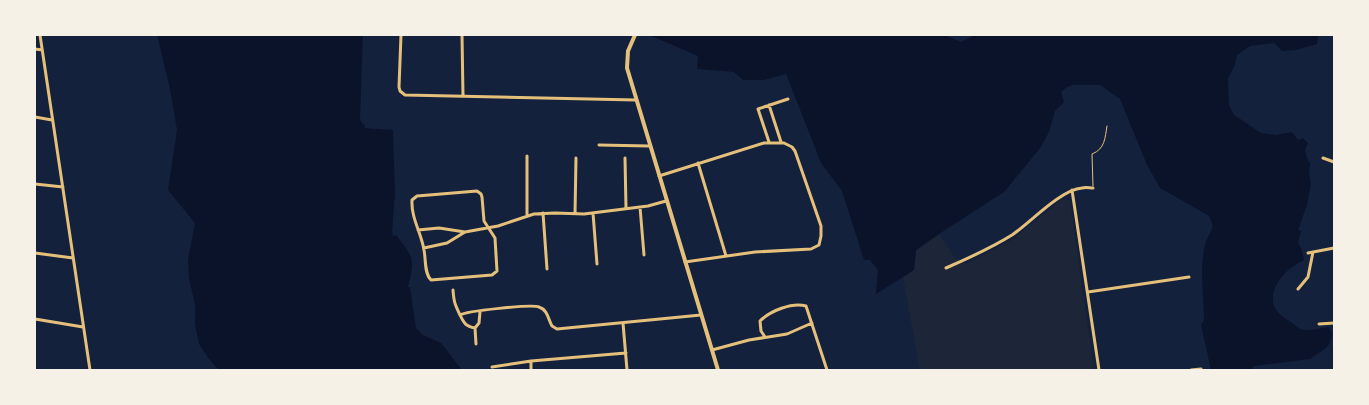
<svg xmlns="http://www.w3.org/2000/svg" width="1369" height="405" font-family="'IBM Plex Sans',sans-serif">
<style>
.green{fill:#1d2539}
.water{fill:#0b132b}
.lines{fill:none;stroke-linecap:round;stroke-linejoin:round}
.service{stroke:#e5c07b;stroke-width:1}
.minor{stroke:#e5c07b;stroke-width:3}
.tertiary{stroke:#e5c07b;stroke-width:4}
</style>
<rect width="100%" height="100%" fill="#14213d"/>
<!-- green -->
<path class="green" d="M 1066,199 L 1070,201 L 1094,370 L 920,370 L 903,277 L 914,270 L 916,251 L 939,234 L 955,258 L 966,264 L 1013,239 L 1061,200 Z"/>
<!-- water -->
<path class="water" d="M 157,35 L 363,35 L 360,120 L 365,126 L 365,128 L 393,130 L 395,194 L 392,232 L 393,236 L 396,235 C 414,258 415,258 408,287 L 410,287 L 416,328 L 423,335 L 441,343 L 462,370 L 219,370 L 209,359 L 199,344 L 195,325 L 195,305 L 189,278 L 188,260 L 195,223 L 168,190 L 177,130 L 170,89 Z
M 649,35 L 944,35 L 961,42 L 975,35 L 1318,35 L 1317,44 L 1296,50 L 1282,51 L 1274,43 L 1250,46 L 1237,55 L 1235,65 L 1228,78 L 1229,105 L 1234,115 L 1261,133 L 1276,135 L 1292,132 L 1298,140 L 1303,138 L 1308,143 L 1305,150 L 1307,158 L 1310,163 L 1309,174 L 1311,184 L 1307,205 L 1298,230 L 1301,231 L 1298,242 L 1302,250 L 1304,260 C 1288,268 1268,285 1274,306 C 1277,314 1285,318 1291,322 C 1294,324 1298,328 1301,329 C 1309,332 1321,328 1329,327 L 1332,334 L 1330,343 L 1326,348 L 1310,359 L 1254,366 L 1252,370 L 1211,370 L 1201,325 L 1204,320 C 1204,296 1199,270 1205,245 C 1208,232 1217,230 1209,216 L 1160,188 L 1147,165 L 1120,99 L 1100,85 L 1073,85 L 1067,87 L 1061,92 L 1064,102 L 1055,111 L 1049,132 L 1041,147 L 1004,192 L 939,234 L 916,250 L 914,270 L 876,294 L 878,270 L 870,260 L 864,260 L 842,191 L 821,163 L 786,74 L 764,80 L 743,80 L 734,72 L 697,69 L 698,56 Z"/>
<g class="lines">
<!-- service -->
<path class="service" d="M 1093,186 L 1092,154 C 1105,149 1105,138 1107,126"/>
<!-- minor -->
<path class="minor" d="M 40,35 L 90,370
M 401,35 L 399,87 L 400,91 L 405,95 L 636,100
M 462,35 L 463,96
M 35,49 L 42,50
M 769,105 L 781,142
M 35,117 L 52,120
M 769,142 L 758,109 L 788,99
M 599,145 L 649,146
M 625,158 L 626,208
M 1323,158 L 1334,162
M 698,163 L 726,256
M 659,176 L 764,143 L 784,143 L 792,147 L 795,151 L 821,226 L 821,236 L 819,245 L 811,249 L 755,252 L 685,262
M 35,184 L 63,187
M 1072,190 L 1099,370
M 477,191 L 481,194 L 482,197 L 484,221 L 495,238 L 497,271 L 492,275 L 431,280 C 424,273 426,259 424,250 C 421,232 411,218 412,200 L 417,196 Z
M 640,207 L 644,255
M 543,213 L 547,269
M 593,213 L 597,264
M 575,214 L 576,158
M 527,216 L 527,156
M 418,230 L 439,228 L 465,232 L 498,226 L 534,214 L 555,213 L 584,214 L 648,206 L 666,201
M 424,248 L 447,243 L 465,232
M 35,253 L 73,258
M 1308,253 L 1334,248
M 946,268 C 969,258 991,248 1012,235 C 1031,222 1060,190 1082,188 C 1085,187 1090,188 1093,188
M 1298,289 L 1308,277 L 1313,252
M 453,290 C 454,303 455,304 460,315 C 464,323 465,326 475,328 L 479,323 L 480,312
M 1088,292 L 1189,277
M 460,315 C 466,311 532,304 539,307 C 548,310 548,319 552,326 L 557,329 L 701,315
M 35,319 L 83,327
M 623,323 L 627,370
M 1319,324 L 1334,323
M 475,328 L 476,344
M 765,337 L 761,331 L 760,321 C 770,311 792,302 806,306 L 827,370
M 712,350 L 749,340 L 787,334 L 812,323
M 492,367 L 531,361 L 626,353
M 531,370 L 531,361
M 1191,370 L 1201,369"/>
<!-- tertiary -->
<path class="tertiary" d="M 635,35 L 628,51 L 627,68 L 718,370"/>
</g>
<!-- border -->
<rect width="1369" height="405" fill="none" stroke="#f6f1e7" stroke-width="72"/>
</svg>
